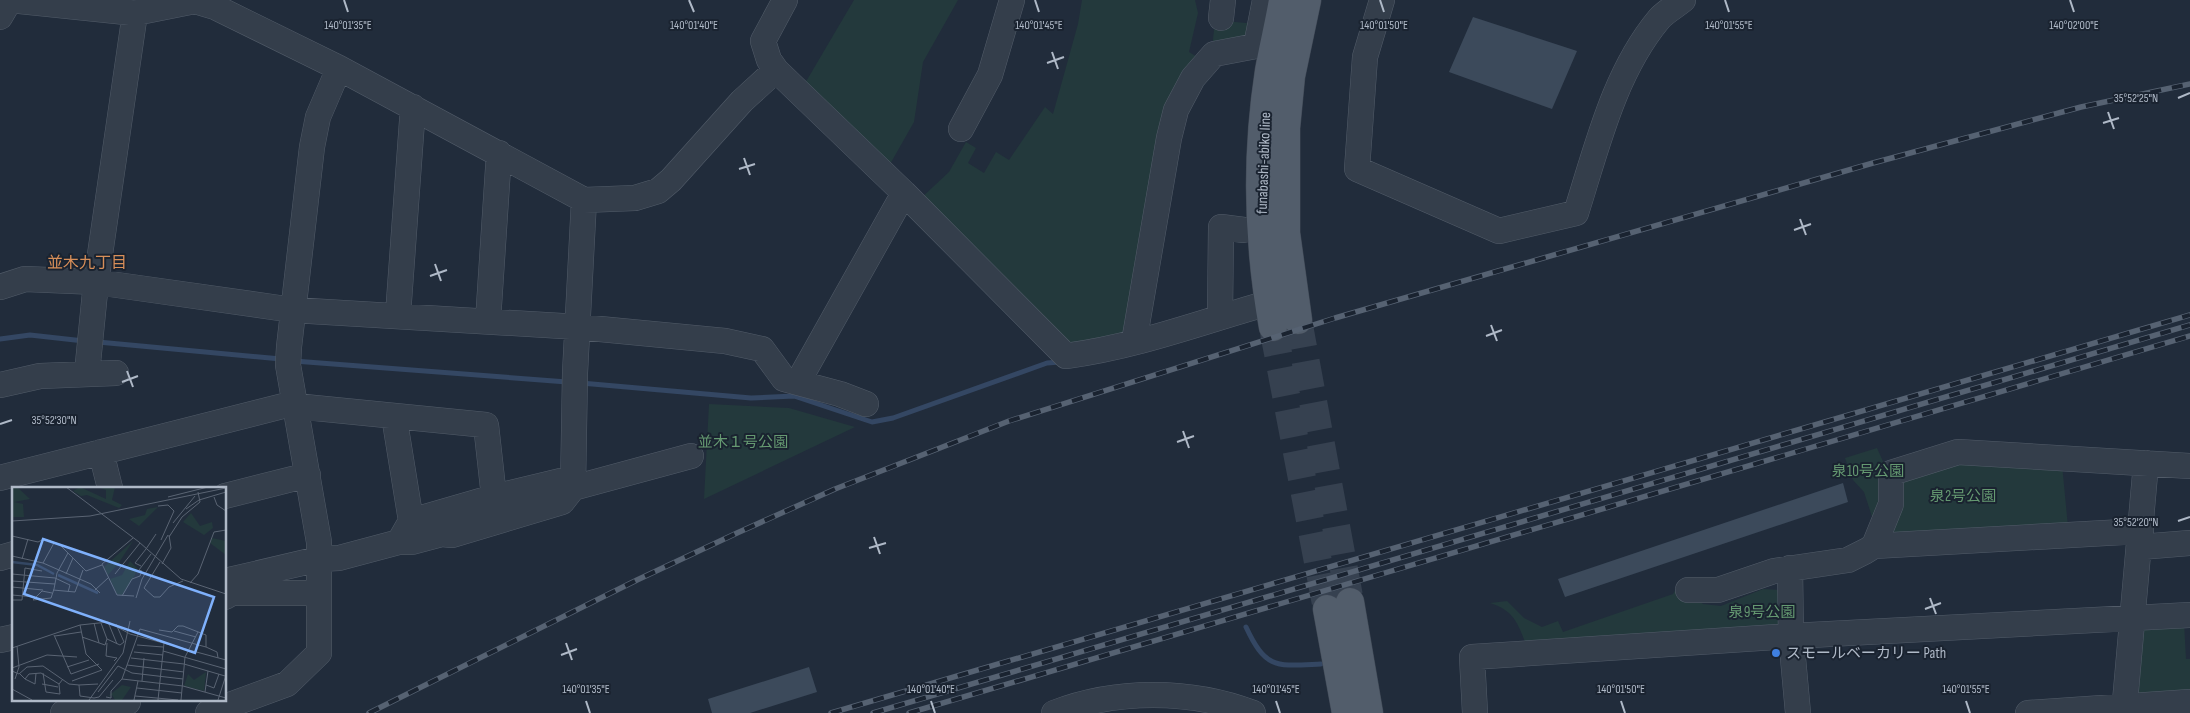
<svg xmlns="http://www.w3.org/2000/svg" width="2190" height="713" font-family="'Sofia Sans Condensed','Noto Sans JP',sans-serif">
<style>
.green{fill:#23393c}
.lines{fill:none;stroke-linecap:round;stroke-linejoin:round}
.stream{stroke:#344763;stroke-width:5}
.building{fill:#3c4a5b}
.major-tunnel{stroke:#364150;stroke-width:28;stroke-dasharray:28 14;stroke-linecap:butt}
.minor-casing{stroke:#525c69;stroke-width:26}
.major-casing{stroke:#3e4754;stroke-width:29}
.minor{stroke:#343e4b;stroke-width:25}
.major{stroke:#525d6b;stroke-width:28}
.rail-casing{stroke:#566272;stroke-width:5.5}
.rail{stroke:#1a2330;stroke-width:4;stroke-dasharray:11;stroke-linecap:butt}
.ticks{fill:none;stroke:#afb9c7;stroke-width:2}
.shop-dot{fill:#3f7fe0;stroke:#1a2330;stroke-width:2}
.labels{text-anchor:middle;dominant-baseline:central;stroke-width:4;stroke-linejoin:round;paint-order:stroke}
.street-label{font-size:15px;fill:#afb9c7;stroke:#1a2330}
.park-label{font-size:15px;fill:#659971;stroke:#1a2330}
.poi-label{font-size:15px;fill:#afb9c7;stroke:#1a2330;text-anchor:start}
.neighbourhood-label{font-size:16px;fill:#d88f59;stroke:#1a2330}
.inset-river{fill:none;stroke:#344763;stroke-width:2.5}
.inset-road{fill:none;stroke:#5a6473;stroke-width:1}
.view{fill:#7fb1fc;fill-opacity:0.15;stroke:#7fb1fc;stroke-width:2.5}
.inset-edge{fill:none;stroke:#afb9c7;stroke-width:2.5}
.ticks-label{font-size:12px;text-anchor:middle;fill:#afb9c7;stroke:#1a2330;stroke-width:4;stroke-linejoin:round;paint-order:stroke}
</style>
<rect width="100%" height="100%" fill="#212c3b"/>
<!-- green -->
<path class="green" d="M 854,0 L 958,0 L 923,62 L 914,122 L 889,166 L 804,85 Z
M 1082,0 L 1195,0 L 1198,13 L 1189,52 L 1202,60 L 1129,335 L 1065,347 L 919,200 L 949,172 L 966,142 L 976,148 L 968,163 L 984,173 L 996,152 L 1009,160 L 1045,107 L 1053,114 L 1078,24 Z
M 1215,20 L 1256,24 L 1253,40 L 1212,49 Z
M 709,404 L 789,408 L 855,427 L 704,499 Z
M 1877,448 L 1886,468 L 1876,529 L 1864,492 L 1853,480 L 1845,458 Z
M 1960,459 L 2062,464 L 2068,527 L 1893,536 L 1889,531 L 1897,482 Z
M 1677,587 L 1685,590 L 1703,604 L 1721,606 L 1763,589 L 1782,590 L 1784,626 L 1527,647 C 1518,624 1515,611 1490,603 L 1507,601 L 1524,618 L 1542,627 L 1558,621 L 1563,632 L 1673,594 Z
M 2184,622 L 2186,659 L 2190,659 L 2190,693 L 2141,695 L 2134,689 L 2138,629 Z"/>
<g class="lines">
<!-- stream -->
<path class="stream" d="M 0,339 L 30,335 L 84,341
M 98,342 L 281,359
M 294,361 L 567,382
M 581,383 L 751,398 L 794,396 L 872,422 L 893,418 L 1047,363 L 1060,362
M 1246,627 C 1266,670 1277,666 1321,664"/>
</g>
<!-- building -->
<path class="building" d="M 1473,17 L 1577,51 L 1552,109 L 1449,72 Z
M 1843,483 L 1848,502 L 1565,597 L 1558,579 Z
M 809,667 L 817,692 L 750,713 L 712,713 L 708,699 Z"/>
<g class="lines">
<!-- major-tunnel -->
<path class="major-tunnel" d="M 1298,320 L 1350,602
M 1273,327 L 1327,609"/>
<defs>
<path id="minor" d="M 785,0 L 763,41 L 769,60 L 776,70 L 904,193 L 1066,356 C 1135,347 1202,322 1268,303
M 1382,0 L 1365,57 L 1357,169 L 1499,231 L 1576,213 C 1597,147 1614,73 1659,19 C 1665,12 1676,6 1683,0
M 0,17 L 10,0 L 135,13 L 195,1 L 215,7 L 339,68 L 584,200 L 635,198 L 658,191 L 671,180 L 742,101 L 776,70
M 1221,18 L 1223,0
M 961,129 L 990,75 L 1012,0
M 0,287 L 25,279 L 96,282 L 293,310 L 579,327 L 725,341 L 762,349 L 784,379 L 840,394 L 866,404
M 398,315 L 413,107
M 1220,317 L 1221,227 L 1244,230
M 488,321 L 499,153
M 1134,342 L 1169,138 L 1176,110 L 1193,78 L 1214,54 L 1256,46 L 1265,0
M 87,373 L 96,282 L 135,13
M 798,382 L 904,193
M 0,385 L 40,376 L 116,373
M 394,416 L 411,521
M 101,452 L 110,488
M 0,478 L 283,406 L 295,406 L 486,425 L 494,497 L 500,520
M 225,496 L 308,475
M 399,542 L 411,521 L 494,497 L 561,481 L 573,488 L 691,456
M 1874,546 L 2141,531
M 2140,547 L 2190,543
M 0,558 L 14,554
M 1790,568 L 1791,636 L 1798,713
M 225,581 L 319,559 L 339,558 L 399,542 L 412,542 L 442,534 L 452,535 L 562,502 L 573,488 L 575,373 L 584,200
M 1688,590 L 1718,590 L 1774,571 L 1848,560 L 1866,551 L 1874,546 L 1891,504 L 1891,473 L 1958,452 L 2190,466
M 225,597 L 232,593 L 317,593
M 0,640 L 14,637
M 63,713 L 94,704 L 128,702
M 208,713 L 287,684 L 319,653 L 319,542 L 288,365 L 289,347 L 312,147 L 318,117 L 339,68
M 1054,713 C 1116,689 1190,689 1253,713
M 1475,713 L 1472,657 L 1791,636 L 2190,615
M 2028,713 L 2190,702
M 2124,713 L 2146,463"/>
<path id="major" d="M 1298,320 L 1286,233 L 1286,128 L 1291,76 L 1307,0
M 1273,327 C 1258,244 1256,155 1269,71 C 1273,48 1279,24 1283,0
M 1350,602 L 1369,713
M 1327,609 L 1346,713"/>
</defs>
<!-- minor casing -->
<use href="#minor" class="minor-casing"/>
<!-- major casing -->
<use href="#major" class="major-casing"/>
<!-- minor -->
<use href="#minor" class="minor"/>
<!-- major -->
<use href="#major" class="major"/>
<defs>
<path id="rail" d="M 369,713 L 637,580 L 737,533 L 835,489 L 1009,421 L 1335,318 L 1873,163 L 2081,107 L 2190,84
M 831,713 L 2190,315
M 873,713 L 2190,325
M 909,713 L 2190,336"/>
</defs>
<!-- rail casing -->
<use href="#rail" class="rail-casing"/>
<!-- rail -->
<use href="#rail" class="rail"/>
</g>
<!-- ticks -->
<path class="ticks" d="M 344,0 L 348,12M 689,0 L 694,12M 1035,0 L 1039,12M 1380,0 L 1384,12M 1725,0 L 1729,12M 2070,0 L 2074,12M 1052,52 L 1058,69M 1047,63 L 1064,57M 2178,98 L 2190,93M 2108,112 L 2114,129M 2103,123 L 2119,118M 744,158 L 750,175M 739,169 L 755,164M 1800,219 L 1806,235M 1794,230 L 1811,224M 435,264 L 441,281M 430,276 L 447,270M 1491,325 L 1497,341M 1486,336 L 1502,330M 127,371 L 133,387M 122,382 L 138,376M 0,424 L 12,420M 1183,431 L 1189,448M 1177,442 L 1194,436M 2178,521 L 2190,517M 874,537 L 880,554M 869,548 L 886,543M 1930,598 L 1936,614M 1925,609 L 1941,603M 566,643 L 572,660M 561,655 L 577,649M 586,701 L 590,713M 931,701 L 935,713M 1276,701 L 1280,713M 1621,701 L 1625,713M 1966,701 L 1970,713"/>
<!-- markers -->
<circle class="shop-dot" cx="1776" cy="653" r="5"/>
<g class="labels">
<!-- street labels -->
<g class="street-label">
<text transform="translate(1264 163) rotate(-88)">funabashi-abiko line</text>
</g>
<!-- park labels -->
<g class="park-label">
<text x="743" y="442">並木１号公園</text>
<text x="1868" y="471">泉10号公園</text>
<text x="1963" y="496">泉2号公園</text>
<text x="1762" y="612">泉9号公園</text>
</g>
<!-- poi labels -->
<g class="poi-label">
<text x="1786" y="653">スモールベーカリー Path</text>
</g>
<!-- neighbourhood labels -->
<g class="neighbourhood-label">
<text x="87" y="263">並木九丁目</text>
</g>
</g>
<!-- overview -->
<g transform="translate(12 487)">
<rect width="214" height="214" fill="#212c3b"/>
<path d="M 0,0 L 5,0 L 18,12 L 2,15 L 11,17 L 12,30 L 0,30 ZM 68,0 L 94,12 L 94,3 L 85,0 L 103,0 L 100,13 L 110,18 L 107,21 L 75,8 L 69,9 L 61,4 ZM 146,20 L 127,39 L 117,32 L 133,28 L 135,22 ZM 179,26 L 188,39 L 200,35 L 201,41 L 192,48 L 171,35 ZM 200,51 L 214,54 L 214,68 L 198,56 ZM 121,54 L 106,77 L 96,88 L 92,80 ZM 118,74 L 125,81 L 123,88 L 110,108 L 105,107 L 98,92 L 110,88 ZM 194,185 L 192,204 L 172,199 L 176,187 L 182,193 ZM 110,198 L 119,200 L 110,213 L 103,213 L 100,208 L 95,210 Z" fill="#23393c"/>
<path class="inset-river" d="M 0,75 L 25,78 L 42,87M 46,88 L 86,106"/>
<path class="inset-road" d="M 54,0 L 127,55 L 169,92 L 214,107M 156,10 L 196,0M 202,10 L 205,18 L 214,24M 146,19 L 156,18 L 162,24 L 149,53M 174,22 L 187,13 L 214,5M 0,34 L 78,29 L 214,1M 161,36 L 183,9M 0,49 L 26,55 L 32,52 L 47,57 L 74,84 L 90,78M 157,50 L 170,30 L 188,15 L 186,5M 121,51 L 90,77 L 105,108 L 122,109M 134,62 L 144,47M 0,69 L 31,76 L 79,97 L 88,106M 10,72 L 16,52M 148,75 L 132,101 L 142,110 L 148,110 L 157,100 L 171,94M 31,76 L 42,56M 150,77 L 159,61 L 157,48M 129,79 L 123,76 L 134,62M 0,87 L 43,91 L 58,98 L 56,105M 54,87 L 61,71M 103,87 L 128,56M 0,94 L 43,97M 178,96 L 186,87 L 202,45 L 214,43M 0,100 L 31,103M 41,103 L 63,105M 83,103 L 96,91M 63,105 L 71,83M 40,106 L 30,104 L 21,113 L 39,111 L 42,102 L 45,86 L 56,66M 0,108 L 23,110M 110,109 L 120,92 L 128,89 L 130,84 L 127,83 L 139,67M 124,111 L 130,92 L 156,48M 0,113 L 10,113 L 13,81 L 30,84M 96,135 L 105,157M 82,136 L 87,156M 147,143 L 160,145 L 166,139 L 171,139 L 194,148 L 194,160 L 205,165 L 206,171M 162,144 L 184,150M 42,148 L 59,187 L 87,177M 43,149 L 69,145M 70,150 L 93,158 L 95,152 L 89,136M 95,152 L 108,158 L 112,155 L 104,137M 95,156 L 94,169 L 105,171 L 102,174M 125,158 L 151,160M 0,161 L 68,138 L 96,135 L 118,147 L 214,173M 151,164 L 214,182M 122,165 L 151,168M 119,171 L 172,177 L 213,189M 115,178 L 172,185M 55,180 L 77,173M 0,181 L 35,168 L 65,170M 0,184 L 7,187 L 15,180 L 31,179 L 57,197 L 67,198 L 68,209 L 82,211M 31,186 L 34,205 L 48,207 L 47,197M 8,187 L 13,192 L 17,187 L 29,186 L 47,197 L 51,192M 3,192 L 7,180 L 5,159M 13,192 L 23,197 L 24,186M 110,192 L 171,199 L 214,211M 60,194 L 90,183 L 74,167 L 68,138M 130,194 L 132,171M 30,197 L 46,200M 67,198 L 86,197M 194,198 L 202,201 L 207,187M 125,201 L 170,206M 0,202 L 20,213M 86,205 L 106,179 L 120,186 L 171,192M 193,205 L 196,184M 123,209 L 166,213M 94,210 L 99,211 L 99,204 L 110,192 L 128,142 L 194,160M 82,211 L 87,210 L 101,193M 77,213 L 111,166 L 118,134M 122,213 L 126,194M 146,213 L 152,156M 169,213 L 173,170 L 186,145M 206,213 L 214,188"/>
<path class="view" d="M 31,52 L 202,110 L 183,166 L 12,107 Z"/>
<rect width="214" height="214" class="inset-edge"/>
</g>
<g class="ticks-label">
<text x="1729" y="29">140°01'55"E</text>
<text x="348" y="29">140°01'35"E</text>
<text x="694" y="29">140°01'40"E</text>
<text x="1039" y="29">140°01'45"E</text>
<text x="1384" y="29">140°01'50"E</text>
<text x="2074" y="29">140°02'00"E</text>
<text x="2136" y="102">35°52'25"N</text>
<text x="54" y="424">35°52'30"N</text>
<text x="2136" y="526">35°52'20"N</text>
<text x="586" y="693">140°01'35"E</text>
<text x="931" y="693">140°01'40"E</text>
<text x="1276" y="693">140°01'45"E</text>
<text x="1621" y="693">140°01'50"E</text>
<text x="1966" y="693">140°01'55"E</text>
</g>
</svg>
